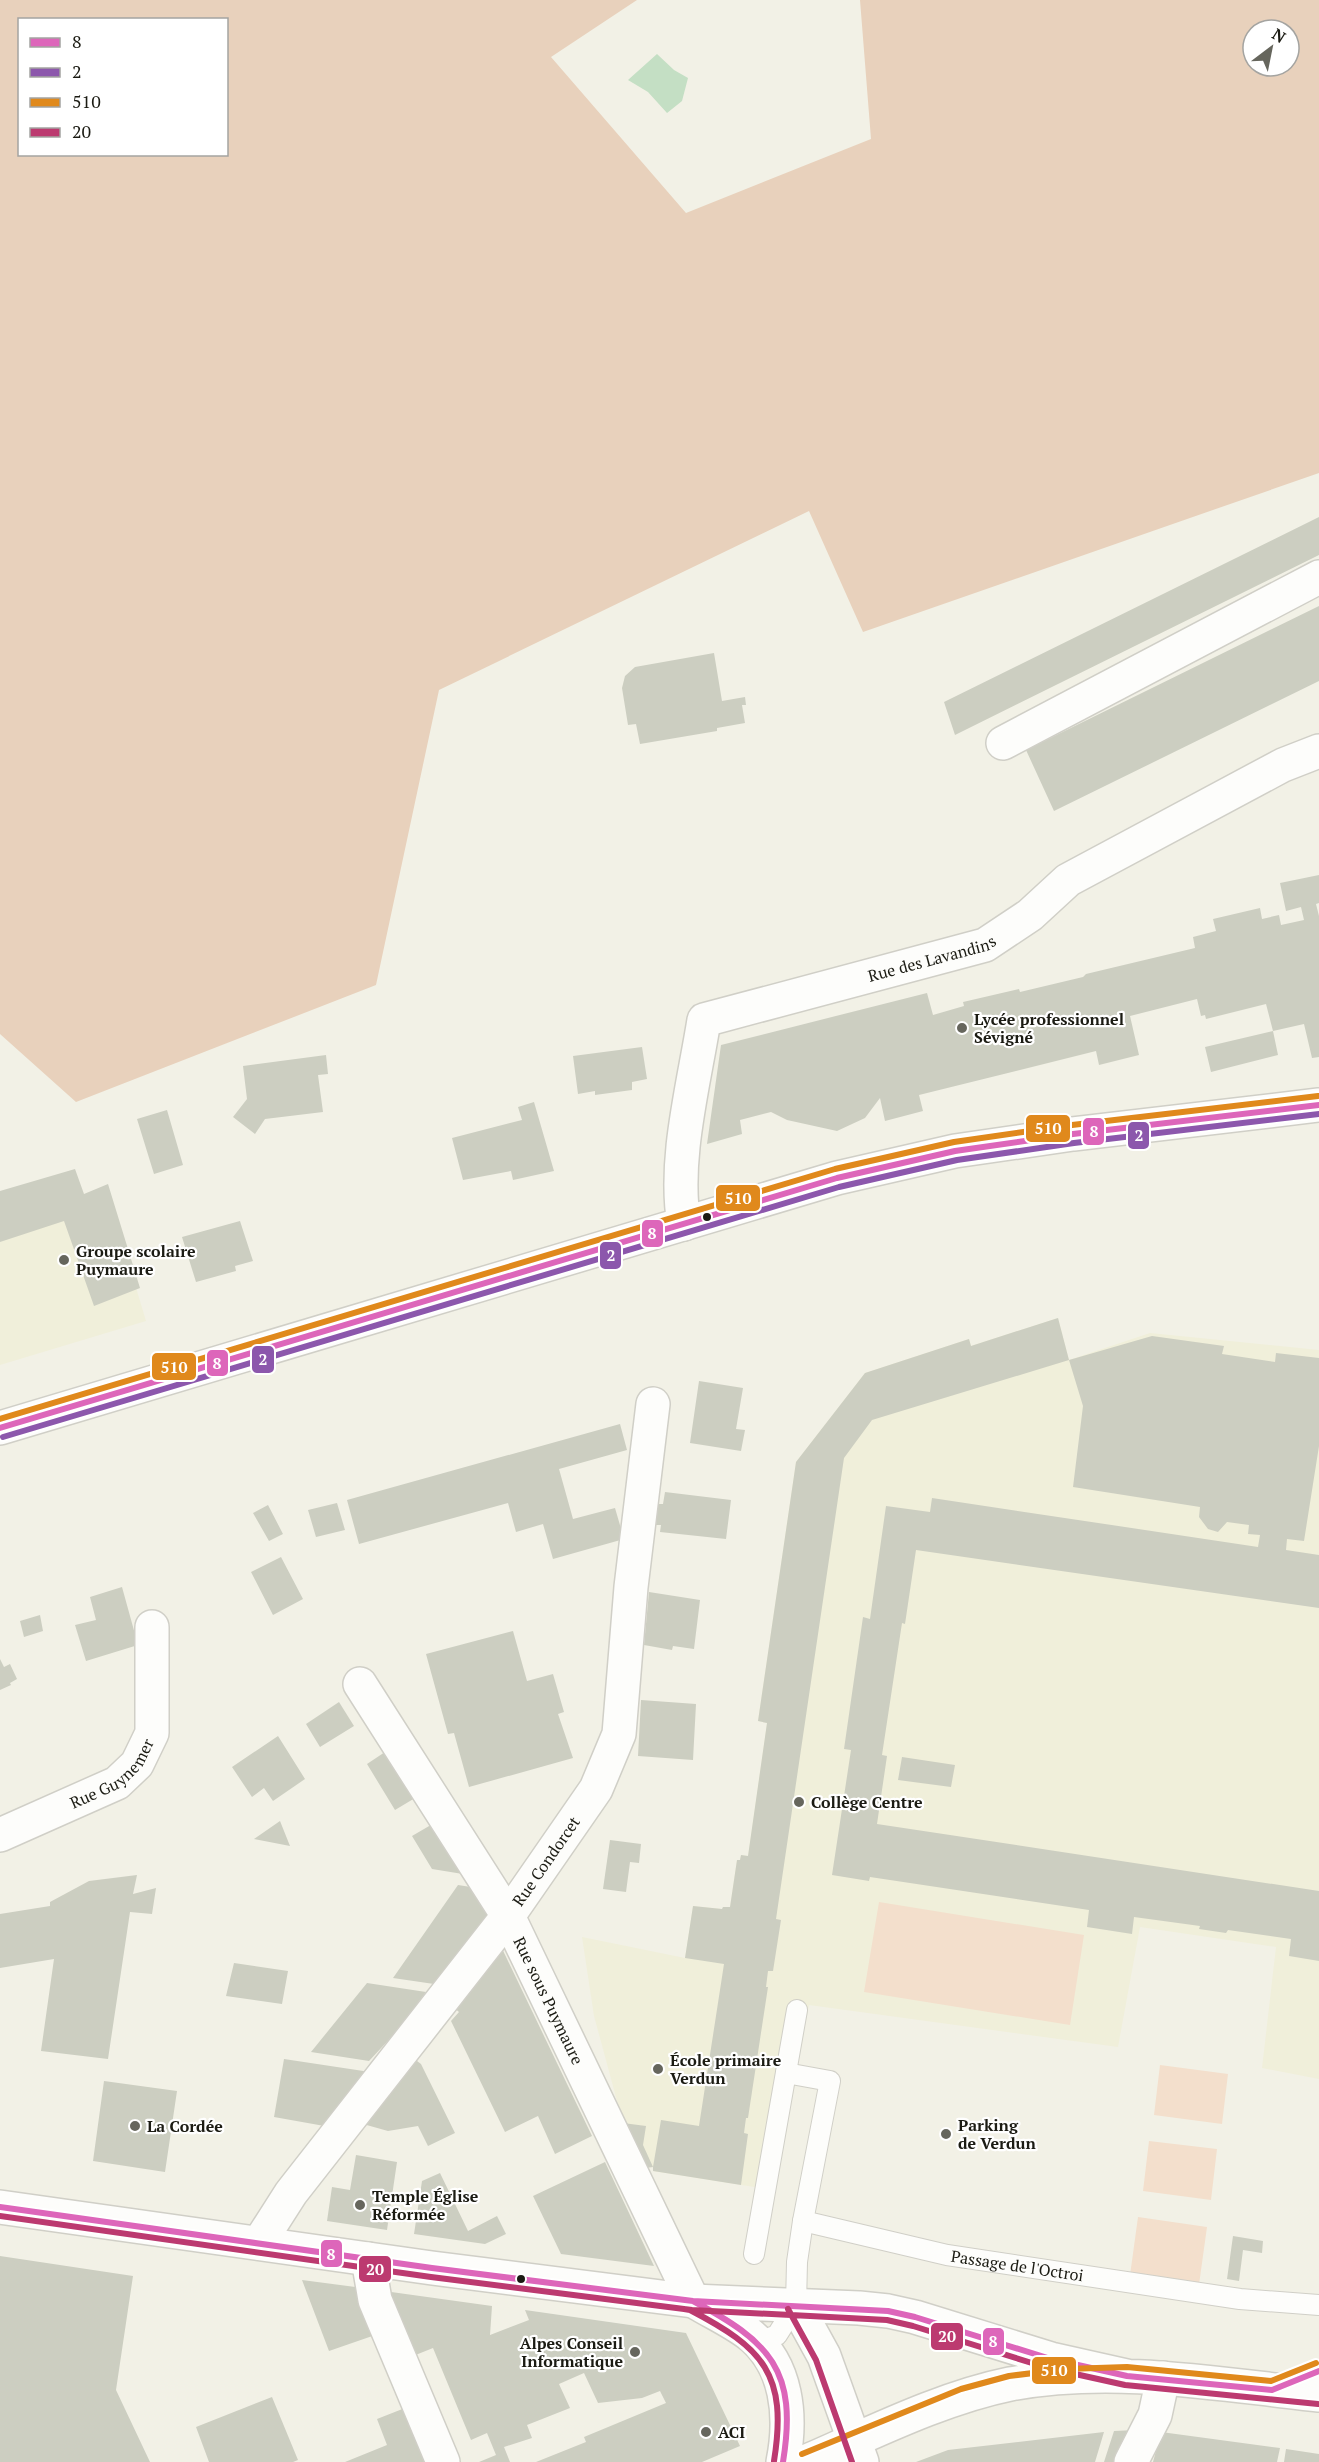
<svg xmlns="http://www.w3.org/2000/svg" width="1319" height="2462" font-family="'PT Serif',serif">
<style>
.built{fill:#f0efda}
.green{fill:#f3dfcc}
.forest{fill:#e8d1bc;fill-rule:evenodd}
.water{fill:#c4dfc4}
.building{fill:#cccec1}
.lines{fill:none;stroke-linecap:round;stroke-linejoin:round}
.lane-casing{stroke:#d0cfc7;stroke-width:22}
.street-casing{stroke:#d0cfc7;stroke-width:36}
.secondary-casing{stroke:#d0cfc7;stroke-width:36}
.primary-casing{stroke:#d0cfc7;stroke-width:36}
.lane{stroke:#fdfdfb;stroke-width:20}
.street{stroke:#fdfdfb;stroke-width:33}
.secondary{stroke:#fdfdfb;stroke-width:33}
.primary{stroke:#fdfdfb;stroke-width:33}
.bus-1-casing{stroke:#fff;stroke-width:10}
.bus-2-casing{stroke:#fff;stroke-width:10}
.bus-3-casing{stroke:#fff;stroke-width:10}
.bus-4-casing{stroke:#fff;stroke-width:10}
.bus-1{stroke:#dd66ba;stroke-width:6}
.bus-2{stroke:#8c57ac;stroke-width:6}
.bus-3{stroke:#e0891c;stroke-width:6}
.bus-4{stroke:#bc3a70;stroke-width:6}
.poi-dot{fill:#66665d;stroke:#fff;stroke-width:2}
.bus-dot{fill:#1b1b13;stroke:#fff;stroke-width:2}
.labels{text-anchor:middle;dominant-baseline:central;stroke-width:4.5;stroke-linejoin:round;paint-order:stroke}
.street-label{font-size:16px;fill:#1b1b13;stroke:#fff}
.poi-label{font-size:16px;font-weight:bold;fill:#1b1b13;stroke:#fff;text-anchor:start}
.line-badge{stroke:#fff;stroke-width:2}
.badge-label{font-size:16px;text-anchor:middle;font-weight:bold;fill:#fff}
</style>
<rect width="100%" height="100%" fill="#f2f1e6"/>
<!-- built -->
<path class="built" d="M 107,1191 L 146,1321 L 0,1365 L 0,1195 L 82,1198 Z
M 1058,1318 L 1069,1360 L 1150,1333 L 1319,1350 L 1319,2079 L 1262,2068 L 1276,1947 L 1140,1927 L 1118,2047 L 809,2005 L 774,2190 L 653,2171 L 653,2167 L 645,2168 L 623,2123 L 594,2016 L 582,1937 L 685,1958 L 693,1906 L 722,1909 L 723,1907 L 730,1907 L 737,1860 L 740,1860 L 741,1855 L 748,1856 L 767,1723 L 758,1721 L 796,1462 L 865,1373 L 969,1339 L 971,1346 Z"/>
<!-- green -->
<path class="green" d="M 879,1902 L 1084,1935 L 1070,2025 L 864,1992 Z
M 1160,2065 L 1228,2074 L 1222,2124 L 1154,2115 Z
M 1149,2141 L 1217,2149 L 1211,2200 L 1143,2191 Z
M 1138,2217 L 1207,2227 L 1197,2299 L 1128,2290 Z"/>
<!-- forest -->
<path class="forest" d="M 0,0 L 637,0 L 551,57 L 686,213 L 871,139 L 860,0 L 1319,0 L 1319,473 L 863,632 L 809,511 L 439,690 L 376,985 L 76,1102 L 0,1034 ZM 20,20 L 226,20 L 226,154 L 20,154 ZM 1253,30 L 1289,30 L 1289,66 L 1253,66 Z"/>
<!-- water -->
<path class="water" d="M 657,54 L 674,70 L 688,78 L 682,101 L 667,113 L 648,92 L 628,80 Z"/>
<!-- building -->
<path class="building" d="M 1319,517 L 1319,555 L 955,735 L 944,702 Z
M 1319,606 L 1319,681 L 1054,811 L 1026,750 Z
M 714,653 L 722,701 L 745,697 L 746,705 L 742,705 L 745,723 L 717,728 L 717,731 L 640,744 L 636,724 L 628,725 L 622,688 L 625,676 L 635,667 Z
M 1319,875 L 1319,903 L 1316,904 L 1319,916 L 1319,1057 L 1312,1058 L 1304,1024 L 1273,1031 L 1266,1004 L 1206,1019 L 1205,1015 L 1201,1016 L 1197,999 L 1130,1016 L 1139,1055 L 1099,1065 L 1096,1051 L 919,1095 L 923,1111 L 885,1121 L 880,1098 L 865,1118 L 837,1131 L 787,1120 L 771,1112 L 740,1120 L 742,1134 L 707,1144 L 721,1045 L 927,993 L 933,1015 L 964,1006 L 963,1002 L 1019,989 L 1020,992 L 1083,977 L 1086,974 L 1195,948 L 1193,937 L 1216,931 L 1213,919 L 1260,908 L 1262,919 L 1279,915 L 1281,925 L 1304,920 L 1301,907 L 1286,911 L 1280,883 Z
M 1273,1031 L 1278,1055 L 1211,1072 L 1205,1047 Z
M 642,1047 L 647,1079 L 632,1082 L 632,1090 L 595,1095 L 595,1091 L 578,1094 L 573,1056 Z
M 326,1055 L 328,1074 L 318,1075 L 323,1112 L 265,1119 L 255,1134 L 233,1117 L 247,1099 L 243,1066 Z
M 534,1102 L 554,1171 L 513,1180 L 511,1171 L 463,1180 L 452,1138 L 522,1120 L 518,1107 Z
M 167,1110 L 183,1165 L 154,1174 L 137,1119 Z
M 75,1169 L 84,1194 L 108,1184 L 140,1288 L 94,1306 L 64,1221 L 0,1242 L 0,1191 Z
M 240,1221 L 253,1261 L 235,1266 L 236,1271 L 196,1282 L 182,1237 Z
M 1058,1318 L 1069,1360 L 872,1420 L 844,1458 L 776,1919 L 781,1920 L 773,1971 L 768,1971 L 766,1987 L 768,1987 L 748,2118 L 746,2118 L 744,2133 L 748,2134 L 741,2185 L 653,2171 L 653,2167 L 645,2168 L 623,2123 L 646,2126 L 643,2145 L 653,2167 L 661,2120 L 699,2126 L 724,1964 L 685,1958 L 693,1906 L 722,1909 L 723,1907 L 730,1907 L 737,1860 L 740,1860 L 741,1855 L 748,1856 L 767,1723 L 758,1721 L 796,1462 L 865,1373 L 969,1339 L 971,1346 Z
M 1152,1336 L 1224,1346 L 1222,1354 L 1275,1362 L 1276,1353 L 1319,1358 L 1319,1446 L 1304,1541 L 1287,1539 L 1286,1550 L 1319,1555 L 1319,1608 L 916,1550 L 905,1624 L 902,1623 L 882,1755 L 887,1756 L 877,1824 L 1319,1891 L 1319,1961 L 1289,1956 L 1291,1939 L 1228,1930 L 1226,1933 L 1199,1929 L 1200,1926 L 1134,1917 L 1132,1934 L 1087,1927 L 1089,1910 L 870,1877 L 869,1881 L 832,1875 L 851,1750 L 844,1749 L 863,1617 L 870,1619 L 886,1506 L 930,1512 L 932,1498 L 1258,1547 L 1260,1535 L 1248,1534 L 1249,1525 L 1227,1522 L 1218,1532 L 1208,1529 L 1199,1517 L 1200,1507 L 1073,1487 L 1083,1406 L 1069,1360 Z
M 699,1381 L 743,1388 L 736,1429 L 745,1430 L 741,1451 L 690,1443 Z
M 620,1424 L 627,1450 L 559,1469 L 573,1519 L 615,1508 L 624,1539 L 553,1559 L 543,1524 L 516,1532 L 508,1503 L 359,1544 L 347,1500 Z
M 665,1492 L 731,1500 L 726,1539 L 660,1532 L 661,1525 L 656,1525 L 658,1504 L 663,1504 Z
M 337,1503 L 345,1530 L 316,1537 L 308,1510 Z
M 268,1505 L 283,1534 L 269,1541 L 253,1513 Z
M 281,1557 L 303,1599 L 273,1615 L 251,1572 Z
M 122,1587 L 138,1645 L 86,1661 L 75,1625 L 96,1620 L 90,1597 Z
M 649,1592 L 700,1600 L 694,1649 L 673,1646 L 672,1650 L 644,1645 Z
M 40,1615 L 43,1631 L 24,1637 L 20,1621 Z
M 513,1631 L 527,1681 L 553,1674 L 564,1712 L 558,1714 L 573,1758 L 469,1787 L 454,1733 L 448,1734 L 426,1654 Z
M 0,1659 L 4,1667 L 10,1664 L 17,1679 L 10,1683 L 11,1685 L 0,1690 Z
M 641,1700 L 696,1704 L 693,1760 L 638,1756 Z
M 339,1702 L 354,1726 L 320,1747 L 306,1724 Z
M 278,1736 L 305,1779 L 273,1801 L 264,1788 L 252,1797 L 232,1767 Z
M 391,1748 L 420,1795 L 395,1810 L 367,1764 Z
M 902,1757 L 955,1765 L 951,1787 L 898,1780 Z
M 280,1821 L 290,1846 L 254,1839 Z
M 436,1822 L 469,1875 L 432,1869 L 412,1836 Z
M 610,1840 L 641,1844 L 639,1863 L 630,1862 L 626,1892 L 603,1889 Z
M 137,1875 L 133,1894 L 156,1888 L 152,1914 L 130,1912 L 108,2059 L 41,2051 L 54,1959 L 0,1968 L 0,1914 L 50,1906 L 50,1902 L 89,1881 Z
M 458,1885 L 477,1888 L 485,1903 L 487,1917 L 434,1984 L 393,1978 Z
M 496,1936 L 592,2136 L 555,2154 L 538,2116 L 505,2132 L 451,2021 L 459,2012 L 446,2001 Z
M 234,1963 L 288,1971 L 282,2004 L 226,1996 Z
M 367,1983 L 426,1992 L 398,2030 L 369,2061 L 311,2052 Z
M 405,2052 L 421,2064 L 455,2133 L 428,2146 L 418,2126 L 388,2131 L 363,2124 Z
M 284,2059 L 370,2072 L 330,2127 L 274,2117 Z
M 104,2081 L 177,2091 L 165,2172 L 93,2161 Z
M 356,2155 L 397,2162 L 387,2230 L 327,2221 L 332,2187 L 350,2190 Z
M 605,2162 L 654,2266 L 561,2254 L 533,2196 Z
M 440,2173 L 468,2231 L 497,2216 L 506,2234 L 485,2244 L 414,2234 L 422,2181 Z
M 1233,2236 L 1263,2241 L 1262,2253 L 1243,2250 L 1239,2281 L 1227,2279 Z
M 0,2256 L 133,2276 L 116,2390 L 150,2462 L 0,2462 Z
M 302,2280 L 363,2288 L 381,2333 L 329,2351 Z
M 384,2291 L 492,2306 L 490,2335 L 529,2320 L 525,2310 L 686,2333 L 740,2446 L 702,2462 L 536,2462 L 586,2442 L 584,2437 L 666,2403 L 660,2391 L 642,2398 L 598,2403 L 584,2373 L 559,2384 L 570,2408 L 527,2425 L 532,2438 L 504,2447 L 510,2462 L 479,2462 L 496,2455 L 487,2433 L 471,2440 L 433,2348 L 408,2358 Z
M 272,2397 L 298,2460 L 293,2462 L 209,2462 L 196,2427 Z
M 410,2406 L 429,2462 L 345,2462 L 387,2445 L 377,2419 Z
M 1136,2430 L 1122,2462 L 1104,2462 L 1114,2431 Z
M 1104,2432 L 1095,2462 L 916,2462 L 948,2450 Z
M 1161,2432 L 1280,2448 L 1277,2462 L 1153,2462 Z
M 1286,2449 L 1319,2454 L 1319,2462 L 1284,2462 Z"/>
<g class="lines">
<defs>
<g id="lane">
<path id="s1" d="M 803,2221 L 947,2255 L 1240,2299 L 1319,2305"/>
<path d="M 754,2254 L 797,2010"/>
<path d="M 749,2334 L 767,2339 L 777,2335 L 796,2305 L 797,2262 L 803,2221 L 830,2081 L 786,2073"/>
<path d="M 1280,2387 L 1319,2371"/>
</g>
<g id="street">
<path d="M 1003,743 L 1319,577"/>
<path id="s2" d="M 684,1224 C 673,1160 694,1084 704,1020 L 985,945 L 1030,915 L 1068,880 L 1283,765 L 1319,751"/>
<path id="s3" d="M 360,1684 L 508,1916 L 693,2301"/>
<path id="s4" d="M 0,1835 L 117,1783 L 137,1764 L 152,1733 L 152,1627"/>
<path id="s5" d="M 259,2243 L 291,2193 L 508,1916 L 596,1789 L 619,1734 L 631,1587 L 653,1404"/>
<path d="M 368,2259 L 375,2300 L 443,2462"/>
<path d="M 796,2305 L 824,2356 L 862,2462"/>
<path d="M 1131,2462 L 1155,2415 L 1163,2378"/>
</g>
<path id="secondary" d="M 0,1428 L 837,1178 L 955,1151 L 1073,1134 L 1319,1105"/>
<path id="primary" d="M 0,2207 L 432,2268 L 693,2301 L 859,2308 L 888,2311 L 915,2317 L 1051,2359 L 1127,2376
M 697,2303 C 714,2313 733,2322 749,2334 C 788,2365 792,2417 783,2462
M 805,2462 C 870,2434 941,2398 1010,2384 C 1112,2365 1217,2384 1319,2395"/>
</defs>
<!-- lane casing -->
<use href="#lane" class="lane-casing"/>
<!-- street casing -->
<use href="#street" class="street-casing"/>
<!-- secondary casing -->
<use href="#secondary" class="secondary-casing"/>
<!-- primary casing -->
<use href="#primary" class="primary-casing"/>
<!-- lane -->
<use href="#lane" class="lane"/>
<!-- street -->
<use href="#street" class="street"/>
<!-- secondary -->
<use href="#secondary" class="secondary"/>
<!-- primary -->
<use href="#primary" class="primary"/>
<defs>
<path id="bus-1" d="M 0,1428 L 837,1178 L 955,1151 L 1073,1134 L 1319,1105
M 0,2207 L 432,2268 L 693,2301 L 888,2311 L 915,2317 L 1051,2359 L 1127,2376 L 1272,2390 L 1319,2371
M 685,2300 L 693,2301 C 770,2342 798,2370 783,2462"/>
<path id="bus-2" d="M 3,1437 L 839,1187 L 957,1160 L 1074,1143 L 1319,1114"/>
<path id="bus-3" d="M 0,1419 L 835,1169 L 954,1142 L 1072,1125 L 1318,1096
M 802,2454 L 961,2389 L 1009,2376 L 1066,2369 L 1127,2367 L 1271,2381 L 1316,2363"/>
<path id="bus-4" d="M 0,2216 L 431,2277 L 692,2310 L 887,2320 L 913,2326 L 1048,2368 L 1125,2385 L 1318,2404
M 684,2309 L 690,2310 C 763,2348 788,2374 774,2461
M 788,2309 L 816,2360 L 852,2462"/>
</defs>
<!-- bus-1 casing -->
<use href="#bus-1" class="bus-1-casing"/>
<!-- bus-2 casing -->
<use href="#bus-2" class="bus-2-casing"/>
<!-- bus-3 casing -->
<use href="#bus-3" class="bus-3-casing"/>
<!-- bus-4 casing -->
<use href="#bus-4" class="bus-4-casing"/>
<!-- bus-1 -->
<use href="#bus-1" class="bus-1"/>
<!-- bus-2 -->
<use href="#bus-2" class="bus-2"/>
<!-- bus-3 -->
<use href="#bus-3" class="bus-3"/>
<!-- bus-4 -->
<use href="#bus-4" class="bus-4"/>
</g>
<!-- markers -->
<g class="poi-dot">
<circle cx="962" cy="1028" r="6"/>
<circle cx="64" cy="1260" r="6"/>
<circle cx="799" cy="1802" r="6"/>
<circle cx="658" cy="2069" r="6"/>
<circle cx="135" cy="2126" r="6"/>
<circle cx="946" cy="2134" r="6"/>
<circle cx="360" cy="2205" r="6"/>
<circle cx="635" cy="2352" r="6"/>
<circle cx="706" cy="2432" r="6"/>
</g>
<g class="bus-dot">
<circle cx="707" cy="1217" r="5"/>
<circle cx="521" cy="2279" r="5"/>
</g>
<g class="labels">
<!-- street labels -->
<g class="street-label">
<text stroke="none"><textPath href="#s2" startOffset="442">Rue des Lavandins</textPath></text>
<text stroke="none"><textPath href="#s4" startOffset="130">Rue Guynemer</textPath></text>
<text stroke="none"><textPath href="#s5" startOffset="478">Rue Condorcet</textPath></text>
<text stroke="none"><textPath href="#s3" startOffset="369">Rue sous Puymaure</textPath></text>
<text stroke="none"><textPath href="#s1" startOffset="219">Passage de l'Octroi</textPath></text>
</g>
<!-- poi labels -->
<g class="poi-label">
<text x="974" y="1019">Lycée professionnel<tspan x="974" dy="18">Sévigné</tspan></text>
<text x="76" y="1251">Groupe scolaire<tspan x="76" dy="18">Puymaure</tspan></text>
<text x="811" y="1802">Collège Centre</text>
<text x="670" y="2060">École primaire<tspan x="670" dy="18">Verdun</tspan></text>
<text x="958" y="2125">Parking<tspan x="958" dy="18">de Verdun</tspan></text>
<text x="147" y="2126">La Cordée</text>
<text x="372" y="2196">Temple Église<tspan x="372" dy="18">Réformée</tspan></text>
<text x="623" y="2343" text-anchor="end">Alpes Conseil<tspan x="623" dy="18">Informatique</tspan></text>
<text x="718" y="2432">ACI</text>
</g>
</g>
<g class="line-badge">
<rect x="1025" y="1114" width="46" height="29" rx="6" fill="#e0891c"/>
<rect x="1082" y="1117" width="23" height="29" rx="6" fill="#dd66ba"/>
<rect x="1127" y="1121" width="23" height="29" rx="6" fill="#8c57ac"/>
<rect x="715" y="1184" width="46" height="28" rx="6" fill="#e0891c"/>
<rect x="641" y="1219" width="23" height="29" rx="6" fill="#dd66ba"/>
<rect x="599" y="1241" width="23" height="29" rx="6" fill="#8c57ac"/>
<rect x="251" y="1345" width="24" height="29" rx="6" fill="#8c57ac"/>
<rect x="206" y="1349" width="23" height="28" rx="6" fill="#dd66ba"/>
<rect x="151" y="1352" width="46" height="29" rx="6" fill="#e0891c"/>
<rect x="320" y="2239" width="23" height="29" rx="6" fill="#dd66ba"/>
<rect x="358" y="2255" width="34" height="28" rx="6" fill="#bc3a70"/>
<rect x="930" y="2322" width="34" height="29" rx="6" fill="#bc3a70"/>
<rect x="982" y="2327" width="23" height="29" rx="6" fill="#dd66ba"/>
<rect x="1031" y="2356" width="46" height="29" rx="6" fill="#e0891c"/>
</g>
<g class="badge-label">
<text x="1048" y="1134">510</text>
<text x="1094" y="1137">8</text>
<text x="1139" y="1141">2</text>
<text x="738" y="1204">510</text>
<text x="652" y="1239">8</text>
<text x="611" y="1261">2</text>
<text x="263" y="1365">2</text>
<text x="217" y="1369">8</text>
<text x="174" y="1373">510</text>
<text x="331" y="2260">8</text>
<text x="375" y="2275">20</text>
<text x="947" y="2342">20</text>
<text x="993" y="2347">8</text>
<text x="1054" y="2376">510</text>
</g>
<!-- legend -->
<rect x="18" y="18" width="210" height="138" fill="#ffffff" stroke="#a4a4a1" stroke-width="1.5"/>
<rect x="30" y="38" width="30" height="9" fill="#dd66ba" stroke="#a4a4a1" stroke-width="1.5"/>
<text x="72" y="48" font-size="18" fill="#1b1b13">8</text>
<rect x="30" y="68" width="30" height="9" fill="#8c57ac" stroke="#a4a4a1" stroke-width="1.5"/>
<text x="72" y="78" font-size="18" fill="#1b1b13">2</text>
<rect x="30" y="98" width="30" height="9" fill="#e0891c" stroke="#a4a4a1" stroke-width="1.5"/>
<text x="72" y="108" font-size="18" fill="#1b1b13">510</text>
<rect x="30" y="128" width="30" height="9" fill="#bc3a70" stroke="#a4a4a1" stroke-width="1.5"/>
<text x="72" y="138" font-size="18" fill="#1b1b13">20</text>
<!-- north arrow -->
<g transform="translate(1271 48) rotate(32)"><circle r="28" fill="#ffffff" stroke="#a4a4a1" stroke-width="1.5"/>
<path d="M0-4.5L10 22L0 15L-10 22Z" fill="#66665d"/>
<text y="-9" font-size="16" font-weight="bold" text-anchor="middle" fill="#1b1b13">N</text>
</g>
</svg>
